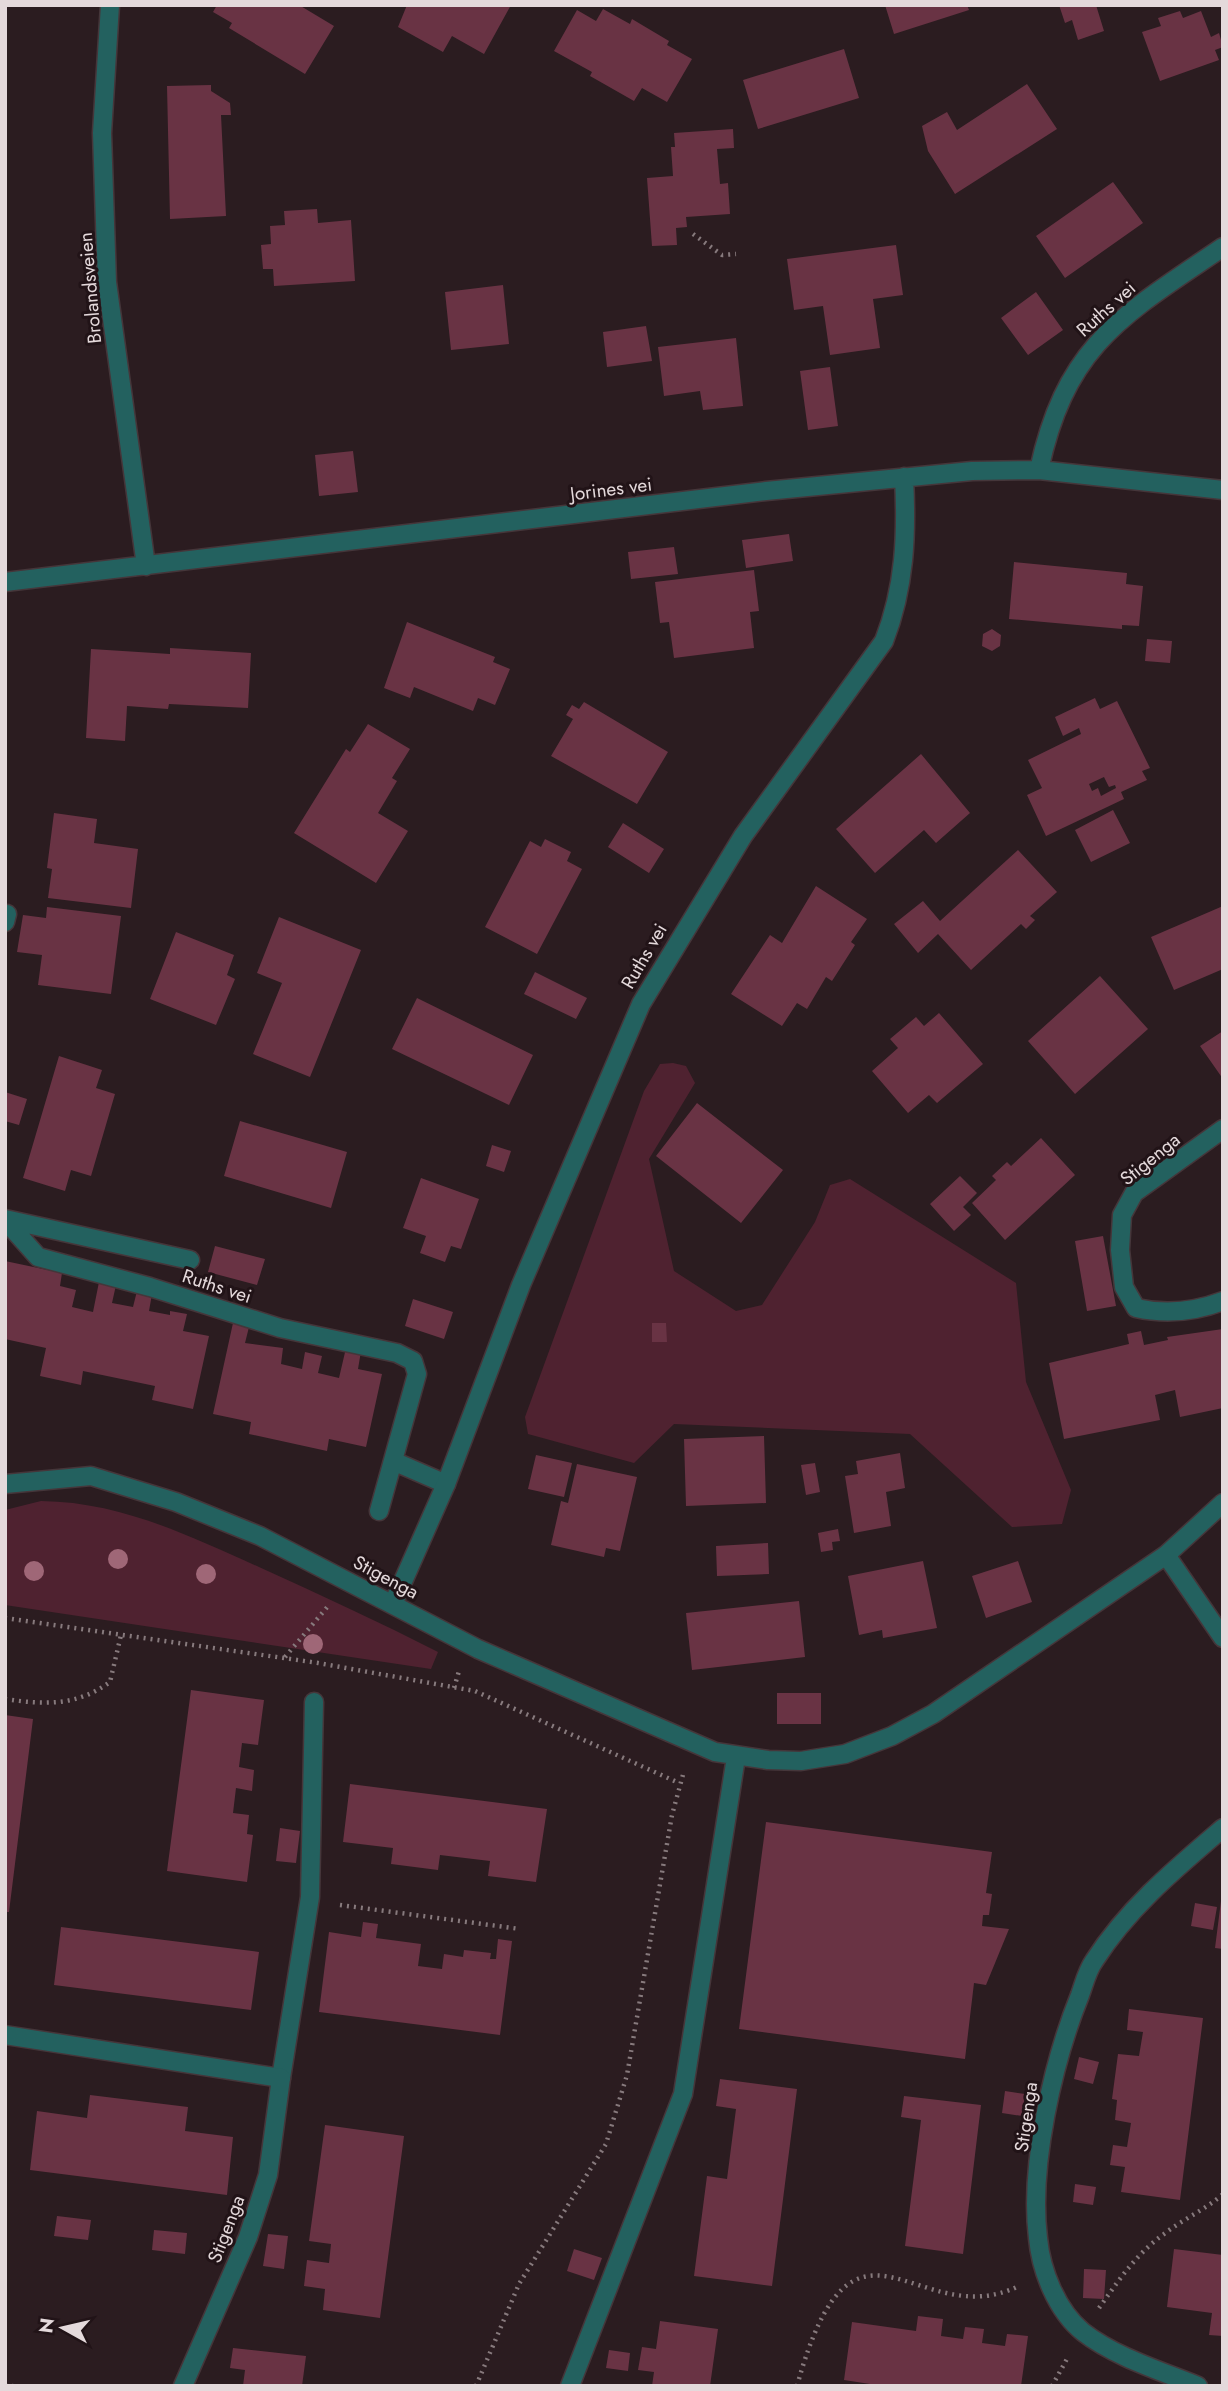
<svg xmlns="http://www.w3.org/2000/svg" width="1228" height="2391" font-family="Jost,sans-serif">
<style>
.green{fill:#4f2230}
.building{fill:#693344;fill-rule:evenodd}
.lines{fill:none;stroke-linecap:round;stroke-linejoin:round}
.lane-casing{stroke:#45363a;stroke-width:21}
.street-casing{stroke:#45363a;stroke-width:21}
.path{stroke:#877a7d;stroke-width:4.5;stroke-dasharray:2 5;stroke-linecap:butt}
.lane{stroke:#23615f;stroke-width:18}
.street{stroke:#23615f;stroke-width:18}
.tree{fill:#9f6777}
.labels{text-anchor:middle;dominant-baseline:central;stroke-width:6;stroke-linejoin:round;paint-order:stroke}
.street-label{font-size:19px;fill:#e4d9db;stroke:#211317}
</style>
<rect width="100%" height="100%" fill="#2b1c20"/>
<!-- green -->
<path class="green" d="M 673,1063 L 686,1066 L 695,1083 L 649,1159 L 674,1271 L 736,1311 L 762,1305 L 815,1222 L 830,1185 L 850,1179 L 1016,1283 L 1026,1382 L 1071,1490 L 1062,1524 L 1012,1527 L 910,1434 L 674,1424 L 634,1463 L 528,1434 L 525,1417 L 644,1091 L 660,1064 Z
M 41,1501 C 121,1502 187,1535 259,1567 C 319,1594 379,1622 438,1652 L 431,1669 L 5,1605 L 5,1510 Z"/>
<!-- building -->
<path class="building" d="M 217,5 L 299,5 L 334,26 L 305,74 L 229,28 L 232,23 L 213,12 Z
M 407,5 L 511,5 L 484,54 L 452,36 L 443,52 L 398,27 Z
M 885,5 L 967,5 L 969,10 L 894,34 Z
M 1059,5 L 1096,5 L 1104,31 L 1078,40 L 1072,20 L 1065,23 Z
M 603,9 L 630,24 L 632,19 L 669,41 L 667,45 L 692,59 L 667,102 L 642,88 L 634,101 L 590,76 L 592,72 L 554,51 L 577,10 L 596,21 Z
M 1180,11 L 1183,18 L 1201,11 L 1211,37 L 1219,33 L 1223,47 L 1215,50 L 1219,60 L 1160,81 L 1142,32 L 1161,26 L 1158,18 Z
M 844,49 L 859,98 L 758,129 L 743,80 Z
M 1027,84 L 1057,129 L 955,194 L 928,151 L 922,126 L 947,112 L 957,130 Z
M 211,85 L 211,91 L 230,103 L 231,115 L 221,115 L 226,216 L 170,219 L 167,86 Z
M 733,129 L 734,148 L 717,149 L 720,184 L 728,183 L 730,214 L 686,217 L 687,227 L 676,228 L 677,245 L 652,246 L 647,178 L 673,176 L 671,147 L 675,147 L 674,133 Z
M 1113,182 L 1143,223 L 1065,278 L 1036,236 Z
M 317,209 L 318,223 L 351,220 L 355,281 L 274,286 L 273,269 L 263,269 L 261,245 L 271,244 L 270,226 L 285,225 L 284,211 Z
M 896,245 L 903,295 L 873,299 L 880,348 L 830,355 L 823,306 L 794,310 L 787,259 Z
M 503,285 L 509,344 L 451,350 L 445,292 Z
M 1036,292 L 1063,330 L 1028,355 L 1001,318 Z
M 646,326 L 652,361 L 607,367 L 603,332 Z
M 736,338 L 743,406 L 703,410 L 700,391 L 664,396 L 658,347 Z
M 830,367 L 838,426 L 808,430 L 800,371 Z
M 353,451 L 358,492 L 319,496 L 315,455 Z
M 789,534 L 793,561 L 746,568 L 742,540 Z
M 674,547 L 678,574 L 631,579 L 628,552 Z
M 1014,562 L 1127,573 L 1126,584 L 1143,586 L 1139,626 L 1122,625 L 1122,629 L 1009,619 Z
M 754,570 L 759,611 L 750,612 L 754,648 L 674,658 L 669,622 L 660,623 L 655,582 Z
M 407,622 L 495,657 L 493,662 L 510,669 L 495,705 L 478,698 L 473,711 L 414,687 L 410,698 L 384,688 Z
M 992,629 L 1001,635 L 1000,646 L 992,651 L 982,646 L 983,634 Z
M 1147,639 L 1172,641 L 1170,663 L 1145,661 Z
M 170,648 L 251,653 L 248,708 L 169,704 L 168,709 L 127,706 L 125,741 L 86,738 L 91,649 L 170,654 Z
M 1095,698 L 1100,709 L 1117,701 L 1150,768 L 1142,771 L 1147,780 L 1121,792 L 1124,799 L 1046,836 L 1027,795 L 1042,788 L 1028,760 L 1081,734 L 1079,728 L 1063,736 L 1055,717 ZM 1104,777 L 1109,787 L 1115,785 L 1116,788 L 1101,796 L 1098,788 L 1092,791 L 1089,784 Z
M 584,702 L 668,752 L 637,804 L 551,756 L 573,719 L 566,715 L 572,705 L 579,709 Z
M 368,724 L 410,749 L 392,778 L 397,781 L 378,813 L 408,831 L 376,883 L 294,833 L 346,749 L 350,752 Z
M 921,754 L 970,813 L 936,843 L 924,830 L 875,873 L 836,829 Z
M 1113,810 L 1130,843 L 1091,862 L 1075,830 Z
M 54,813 L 97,819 L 94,843 L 138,849 L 131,908 L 48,898 L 52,869 L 47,868 Z
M 623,823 L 664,849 L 649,873 L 608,847 Z
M 545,839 L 571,852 L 567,861 L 582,869 L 537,954 L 485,927 L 530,841 L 541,847 Z
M 1018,850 L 1057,892 L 1030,916 L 1035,920 L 1026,929 L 1021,924 L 971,970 L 938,934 L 918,953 L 894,924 L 923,901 L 940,921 Z
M 816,886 L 867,919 L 851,942 L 855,945 L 832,981 L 826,977 L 807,1009 L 797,1003 L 782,1026 L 731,994 L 770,935 L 782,943 Z
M 1223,906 L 1223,969 L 1174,990 L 1151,937 Z
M 47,907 L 121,916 L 111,994 L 38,985 L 42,955 L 17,952 L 23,915 L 46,918 Z
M 279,917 L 361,950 L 310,1077 L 253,1054 L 282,983 L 257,973 Z
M 176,932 L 234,955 L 227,975 L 235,979 L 216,1025 L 150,999 Z
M 535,972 L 587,998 L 576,1019 L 524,994 Z
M 1100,976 L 1148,1029 L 1075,1094 L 1028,1041 Z
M 417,998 L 533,1055 L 509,1105 L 392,1049 Z
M 939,1013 L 983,1064 L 937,1103 L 929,1095 L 908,1113 L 872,1071 L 898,1048 L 890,1039 L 916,1017 L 924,1026 Z
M 1223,1031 L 1223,1079 L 1200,1046 Z
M 59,1056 L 102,1070 L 96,1088 L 115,1094 L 91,1176 L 71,1170 L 65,1191 L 23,1178 Z
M 5,1092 L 27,1099 L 19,1125 L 5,1121 Z
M 697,1103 L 783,1170 L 741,1223 L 656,1156 Z
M 240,1121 L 347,1152 L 331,1208 L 224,1176 Z
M 1041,1138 L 1075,1175 L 1005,1240 L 972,1203 L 996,1180 L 992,1176 L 1007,1162 L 1011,1166 Z
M 492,1145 L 511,1151 L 504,1172 L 486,1166 Z
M 960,1176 L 977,1193 L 963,1207 L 971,1215 L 954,1231 L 930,1204 Z
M 421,1178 L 479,1199 L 461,1249 L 451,1246 L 445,1262 L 420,1253 L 426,1236 L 403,1228 Z
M 1103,1236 L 1116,1306 L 1087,1311 L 1075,1241 Z
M 215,1246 L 265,1259 L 257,1285 L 208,1272 Z
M 5,1261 L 62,1273 L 60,1286 L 76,1290 L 72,1307 L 93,1312 L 99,1282 L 116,1285 L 112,1303 L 133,1307 L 137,1291 L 152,1294 L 149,1311 L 170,1315 L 170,1311 L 187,1314 L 183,1331 L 209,1336 L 193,1409 L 152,1400 L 155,1386 L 83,1371 L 81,1385 L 40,1376 L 46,1348 L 5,1339 Z
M 413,1299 L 453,1312 L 444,1339 L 405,1326 Z
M 233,1323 L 249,1327 L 245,1343 L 283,1348 L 281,1364 L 302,1369 L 305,1352 L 322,1356 L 318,1373 L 339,1378 L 346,1348 L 361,1351 L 358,1369 L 382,1374 L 366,1447 L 329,1439 L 327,1451 L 249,1434 L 251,1422 L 213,1414 Z
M 652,1323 L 666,1323 L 667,1342 L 652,1342 Z
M 1223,1329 L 1223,1408 L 1180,1417 L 1175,1390 L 1155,1395 L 1160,1420 L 1064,1439 L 1049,1363 L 1129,1344 L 1127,1334 L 1141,1331 L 1144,1345 L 1168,1340 L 1167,1337 Z
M 764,1436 L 766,1503 L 686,1506 L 684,1439 Z
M 900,1453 L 905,1488 L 886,1492 L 891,1526 L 854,1533 L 845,1476 L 858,1474 L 856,1461 Z
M 536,1455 L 572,1463 L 564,1497 L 528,1489 Z
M 815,1463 L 820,1492 L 806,1495 L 801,1465 Z
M 577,1464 L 637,1477 L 620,1551 L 606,1548 L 604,1557 L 551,1545 L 561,1501 L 568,1503 Z
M 838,1529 L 840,1541 L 832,1542 L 833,1550 L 821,1552 L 818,1533 Z
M 768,1543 L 769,1574 L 717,1576 L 716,1546 Z
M 923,1561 L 937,1628 L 883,1638 L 882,1630 L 859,1635 L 848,1576 Z
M 1018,1561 L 1032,1602 L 986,1618 L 972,1576 Z
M 799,1601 L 805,1657 L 692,1670 L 686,1613 Z
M 191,1690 L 264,1700 L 258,1745 L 242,1743 L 239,1767 L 254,1770 L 252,1791 L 236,1788 L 233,1813 L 249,1815 L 247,1834 L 253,1835 L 247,1882 L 167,1871 Z
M 777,1693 L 821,1693 L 821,1724 L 777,1724 Z
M 5,1715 L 33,1719 L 9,1912 L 5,1912 Z
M 350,1784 L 547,1809 L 536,1882 L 488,1876 L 490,1861 L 440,1855 L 438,1870 L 391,1864 L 393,1848 L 343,1842 Z
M 766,1822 L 992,1852 L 986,1893 L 992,1894 L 989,1915 L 983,1915 L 982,1926 L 1009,1929 L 986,1985 L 974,1983 L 965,2059 L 739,2029 Z
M 280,1828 L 300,1831 L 296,1863 L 276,1861 Z
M 1221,1901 L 1223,1901 L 1223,1949 L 1215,1948 Z
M 1195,1903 L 1217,1907 L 1213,1930 L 1191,1926 Z
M 363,1922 L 378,1924 L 376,1938 L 421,1944 L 418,1966 L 442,1969 L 444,1954 L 463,1957 L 464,1950 L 491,1953 L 490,1959 L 496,1959 L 498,1939 L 512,1941 L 500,2035 L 319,2012 L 329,1932 L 361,1937 Z
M 61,1927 L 259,1952 L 251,2010 L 54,1985 Z
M 1129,2009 L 1203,2018 L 1180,2200 L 1121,2192 L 1125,2167 L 1110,2165 L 1113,2145 L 1127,2147 L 1131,2123 L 1115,2120 L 1117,2100 L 1112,2099 L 1118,2054 L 1139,2056 L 1143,2032 L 1127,2030 Z
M 1079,2057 L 1099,2062 L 1093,2084 L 1074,2079 Z
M 720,2079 L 797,2089 L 772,2286 L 694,2276 L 707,2176 L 727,2179 L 736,2109 L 716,2106 Z
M 1005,2091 L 1025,2094 L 1022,2116 L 1002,2113 Z
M 90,2095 L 188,2107 L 185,2131 L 233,2137 L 227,2195 L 30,2170 L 37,2111 L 87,2118 Z
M 904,2096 L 981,2105 L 963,2254 L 905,2246 L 921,2120 L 901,2117 Z
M 325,2125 L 404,2136 L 380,2318 L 323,2310 L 325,2289 L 304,2286 L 307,2260 L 329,2263 L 331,2244 L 309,2241 Z
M 1075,2184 L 1096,2187 L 1093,2205 L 1073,2202 Z
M 57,2216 L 91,2220 L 88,2240 L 54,2236 Z
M 154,2230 L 187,2233 L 185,2254 L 152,2250 Z
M 268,2234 L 288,2236 L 284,2269 L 263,2266 Z
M 574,2249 L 602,2258 L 594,2280 L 567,2271 Z
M 1174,2249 L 1223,2255 L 1223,2336 L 1209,2335 L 1212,2313 L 1167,2307 Z
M 1084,2269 L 1106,2270 L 1104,2299 L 1083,2298 Z
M 918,2316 L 943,2319 L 941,2336 L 963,2339 L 965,2327 L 984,2329 L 982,2343 L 1005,2346 L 1007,2334 L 1028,2336 L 1021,2386 L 883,2386 L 844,2380 L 852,2322 L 916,2331 Z
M 660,2321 L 718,2329 L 710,2386 L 652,2386 L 654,2372 L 638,2370 L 642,2347 L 656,2349 Z
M 233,2348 L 306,2356 L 302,2386 L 243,2386 L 245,2370 L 230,2368 Z
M 609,2350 L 630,2353 L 628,2371 L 606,2368 Z"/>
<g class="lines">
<defs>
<path id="lane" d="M 5,922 L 7,914
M 5,1219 L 190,1260
M 5,1220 L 38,1257 L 150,1287 L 280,1328 L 397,1353 L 413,1361 L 417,1374 L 379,1511
M 393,1461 L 446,1484
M 281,2078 L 310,1897 L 314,1702"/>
<path id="street" d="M 110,5 L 102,133 L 107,282 L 146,566
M 1039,470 C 1066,344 1123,315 1223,247
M 5,582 L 766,491 L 972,471 L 1039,470 L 1223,490
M 1223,1129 L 1134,1193 L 1122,1215 L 1120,1250 L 1124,1287 L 1136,1308 C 1167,1315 1194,1312 1223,1301
M 5,1484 L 91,1476 L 176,1502 L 260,1536 L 478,1649 L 715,1752 L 768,1760 L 801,1761 L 845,1754 L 892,1736 L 933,1714 L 1166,1555 L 1223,1503
M 1166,1555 L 1223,1638
M 393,1604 L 446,1484 L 521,1285 L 641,1004 L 743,836 L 884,641 C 905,587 907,535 904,477
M 5,2035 L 281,2078 L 268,2175 L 248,2237 L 183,2386
M 570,2386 L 683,2094 L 736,1757
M 1198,2386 C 1161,2371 1115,2357 1083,2332 C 1057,2311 1041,2271 1038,2238 C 1029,2166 1053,2062 1080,1995 C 1084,1984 1087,1971 1094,1961 C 1128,1908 1175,1869 1223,1828"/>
</defs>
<!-- lane casing -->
<use href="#lane" class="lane-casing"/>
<!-- street casing -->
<use href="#street" class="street-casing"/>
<!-- path -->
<path class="path" d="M 693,234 L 722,255 L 736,254
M 5,1618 L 318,1663 L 475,1691 L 679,1783
M 285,1657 L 329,1605
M 454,1688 L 459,1671
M 5,1699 C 45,1705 77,1706 110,1682 L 121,1635
M 340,1905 L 520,1929
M 1099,2308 C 1119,2280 1136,2254 1164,2234 C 1183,2219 1205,2210 1223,2194
M 5,2385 L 13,2386
M 476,2386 L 519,2284 L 606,2144 L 627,2075 L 672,1815 L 684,1771
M 797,2386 C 854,2179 916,2336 1019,2286
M 1052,2386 L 1068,2357"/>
<!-- lane -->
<use href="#lane" class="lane"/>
<!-- street -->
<use href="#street" class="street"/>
</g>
<!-- trees -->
<g class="tree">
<circle cx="118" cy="1559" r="10"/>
<circle cx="34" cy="1571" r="10"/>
<circle cx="206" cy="1574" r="10"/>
<circle cx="313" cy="1644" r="10"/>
</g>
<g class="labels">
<!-- street labels -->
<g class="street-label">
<text transform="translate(90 288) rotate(-95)">Brolandsveien</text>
<text transform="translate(1106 309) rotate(-42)">Ruths vei</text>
<text transform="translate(611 489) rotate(-7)">Jorines vei</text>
<text transform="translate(644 956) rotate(-60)">Ruths vei</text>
<text transform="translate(1150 1159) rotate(-39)">Stigenga</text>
<text transform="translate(217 1286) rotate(18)">Ruths vei</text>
<text transform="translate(386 1577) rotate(28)">Stigenga</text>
<text transform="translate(1026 2117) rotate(-82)">Stigenga</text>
<text transform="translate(226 2229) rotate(-69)">Stigenga</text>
</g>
</g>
<!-- border -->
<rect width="1228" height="2391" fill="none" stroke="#e4d9db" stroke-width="14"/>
<!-- north arrow -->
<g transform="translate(63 2328) rotate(278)" stroke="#211317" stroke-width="5" paint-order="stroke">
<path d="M0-5L12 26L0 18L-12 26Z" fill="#e4d9db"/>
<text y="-10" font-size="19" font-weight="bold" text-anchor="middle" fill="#e4d9db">N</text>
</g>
</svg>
